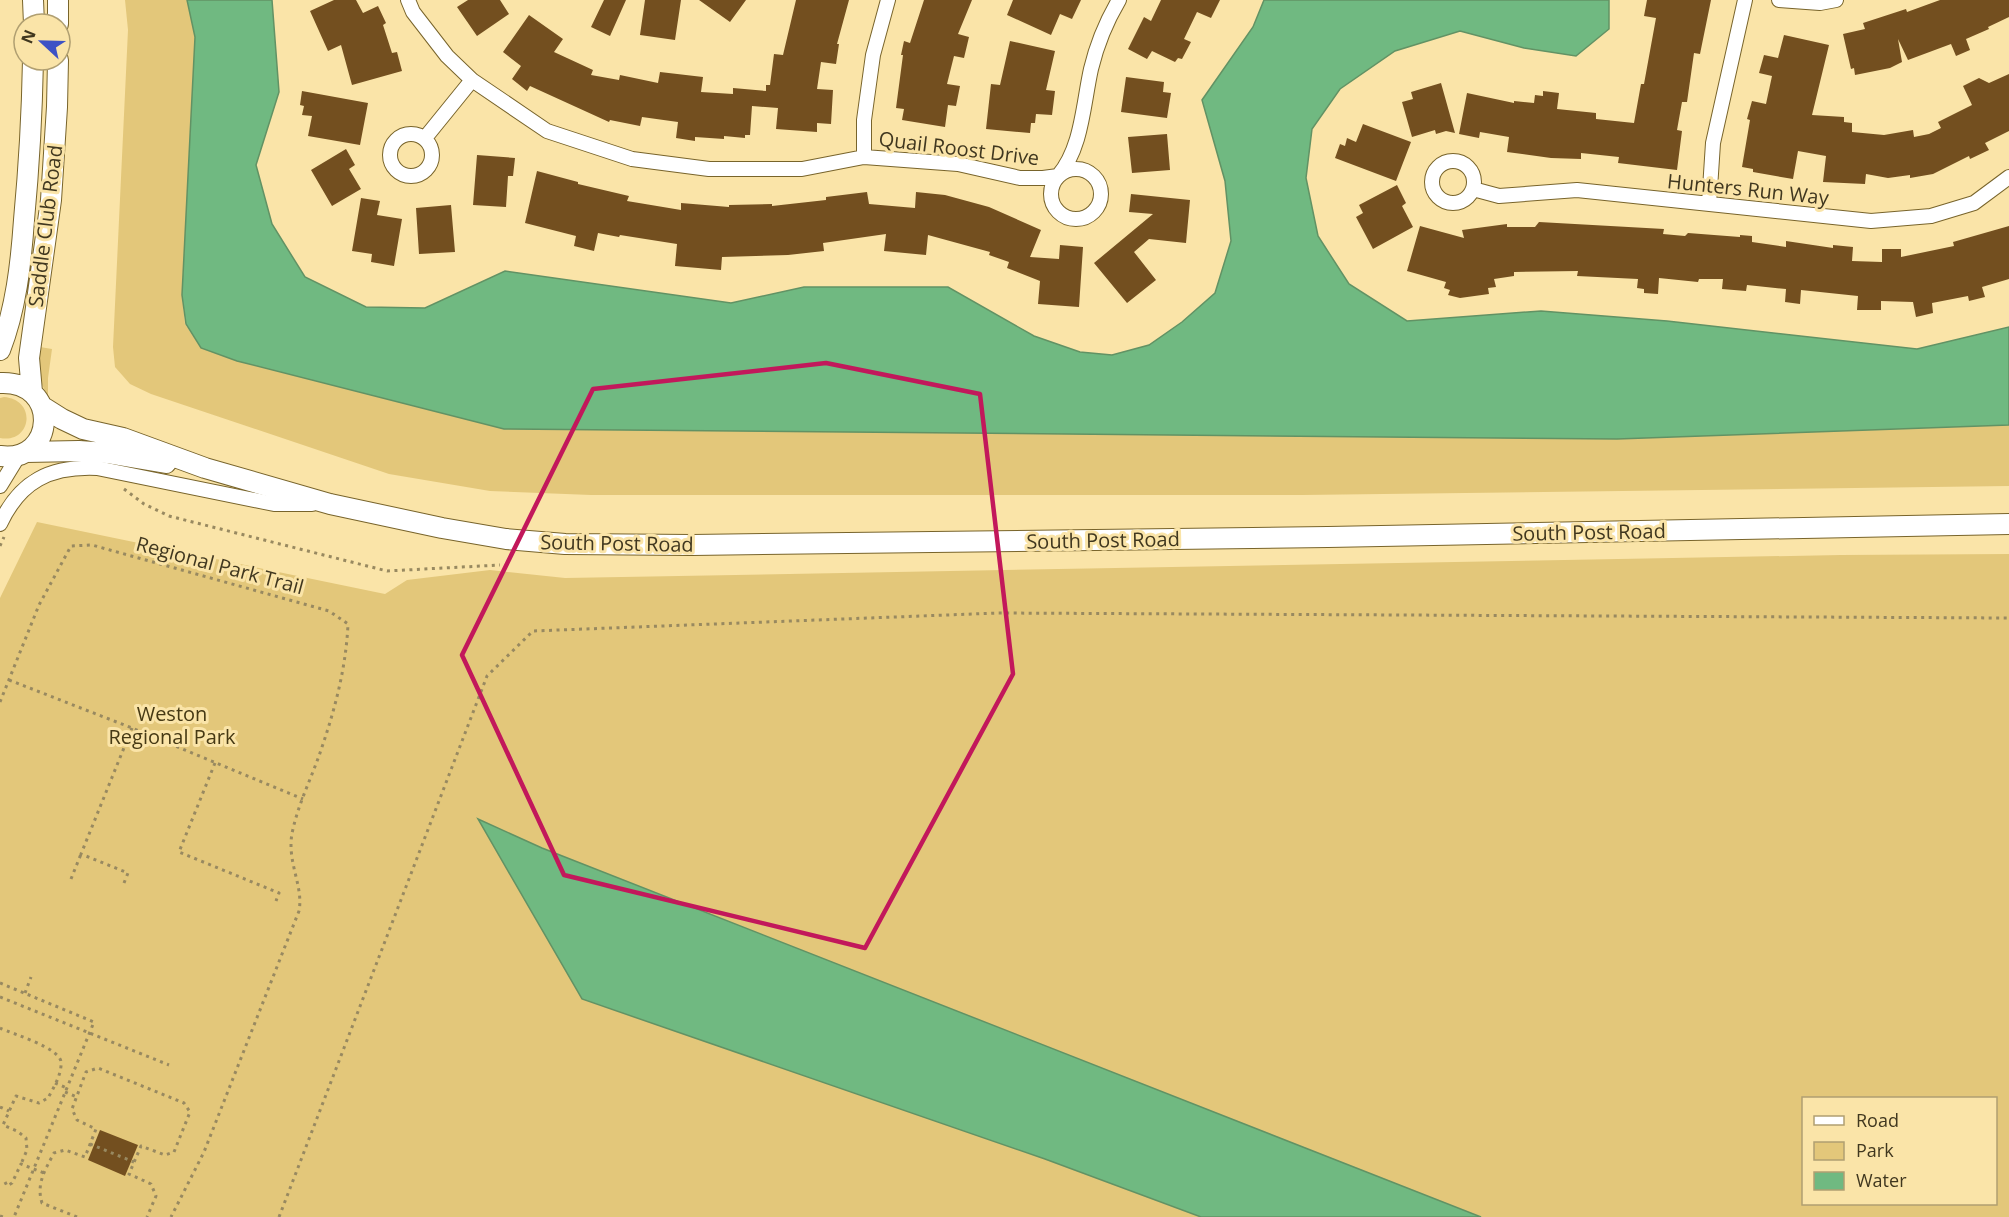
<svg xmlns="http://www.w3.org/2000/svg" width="2009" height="1217" font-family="'Open Sans',sans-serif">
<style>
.green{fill:#e3c77a;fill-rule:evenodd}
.water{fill:#70b981;stroke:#629264;stroke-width:1.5}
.building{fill:#734f1f}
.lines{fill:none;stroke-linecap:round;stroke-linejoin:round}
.street-casing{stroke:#78642b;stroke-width:16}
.secondary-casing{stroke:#78642b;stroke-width:22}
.path{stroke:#988960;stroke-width:3;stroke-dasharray:3 4.5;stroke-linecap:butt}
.street{stroke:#fff;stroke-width:14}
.secondary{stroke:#fff;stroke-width:20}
.marked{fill:none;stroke:#c2185b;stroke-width:4.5;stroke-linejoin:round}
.labels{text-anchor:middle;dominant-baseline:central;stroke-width:6;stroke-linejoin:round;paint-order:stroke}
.street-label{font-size:20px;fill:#40371f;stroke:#fae4a8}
.park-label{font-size:20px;fill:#463914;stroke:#fae4a8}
</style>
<rect width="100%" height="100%" fill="#fae4a8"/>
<!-- green -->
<path class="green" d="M 125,0 L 187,0 L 195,37 L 182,295 L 185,324 L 201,348 L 237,361 L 504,429 L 2009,424 L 2009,486 L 1302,495 L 591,495 L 490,491 L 389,474 L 151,394 L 130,384 L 115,367 L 113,347 L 128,30 Z
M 40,347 L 52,349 L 48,378 L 48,397 L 37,374 Z
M 4,397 C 38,400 31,444 0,438 L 0,398 Z
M 37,522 L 385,594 L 407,580 L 490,570 L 565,578 L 1841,555 L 2009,554 L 2009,1217 L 1481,1217 L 542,848 L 479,820 L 582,999 L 1045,1159 L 1201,1217 L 0,1217 L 0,598 ZM 1804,1098 L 1996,1098 L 1996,1204 L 1804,1204 Z"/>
<!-- water -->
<path class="water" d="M 187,0 L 272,0 L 279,92 L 256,165 L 272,224 L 305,277 L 366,307 L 425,308 L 505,271 L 731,303 L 804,287 L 948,287 L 1034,336 L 1080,352 L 1112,355 L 1149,345 L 1182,322 L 1215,293 L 1231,241 L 1225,181 L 1202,100 L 1253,27 L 1264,0 L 1609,0 L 1609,29 L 1576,56 L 1524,48 L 1460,31 L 1395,51 L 1340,89 L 1312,129 L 1306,178 L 1318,236 L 1349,284 L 1407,321 L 1541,311 L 1667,321 L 1917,349 L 2009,327 L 2009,425 L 1617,439 L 504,429 L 237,361 L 201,348 L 186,324 L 182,295 L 195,37 Z
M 478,819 L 542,848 L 1481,1217 L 1201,1217 L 1045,1159 L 582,999 Z"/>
<!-- building -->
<path class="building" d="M 334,0 L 356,0 L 363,13 L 378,6 L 386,23 L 383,25 L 392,53 L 397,52 L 402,71 L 352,85 L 341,45 L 328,51 L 310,11 Z
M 468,0 L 500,0 L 509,14 L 477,36 L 457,7 Z
M 604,0 L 626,0 L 610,36 L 591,27 Z
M 645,0 L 681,0 L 675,40 L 640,35 Z
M 699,0 L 746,0 L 730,22 Z
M 796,0 L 849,0 L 837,44 L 839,44 L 836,64 L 821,62 L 817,89 L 833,90 L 831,124 L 817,123 L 817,132 L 776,129 L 778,108 L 752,106 L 750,135 L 745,135 L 745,138 L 724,136 L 724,139 L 695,137 L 695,141 L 676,138 L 678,122 L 642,117 L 640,126 L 610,120 L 609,122 L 530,86 L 527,91 L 512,79 L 521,66 L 503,52 L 529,15 L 563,39 L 554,52 L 593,70 L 591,75 L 619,80 L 620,75 L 658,83 L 660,72 L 703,77 L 701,92 L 733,94 L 733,88 L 766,91 L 766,85 L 770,85 L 774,54 L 783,55 Z
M 924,0 L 972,0 L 958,34 L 969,37 L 964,58 L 954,56 L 947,84 L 960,86 L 956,106 L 948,105 L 945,127 L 902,120 L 904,109 L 896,108 L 903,55 L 901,55 L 904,41 L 910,43 Z
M 1013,0 L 1081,0 L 1072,19 L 1060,14 L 1051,35 L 1007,15 Z
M 1161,0 L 1220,0 L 1211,18 L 1197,12 L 1184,39 L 1191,42 L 1182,59 L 1178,58 L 1175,62 L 1152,51 L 1147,59 L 1128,49 L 1144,17 L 1151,21 Z
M 1647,0 L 1711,0 L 1700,54 L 1694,53 L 1687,102 L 1682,102 L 1677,130 L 1682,131 L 1677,170 L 1618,163 L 1619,157 L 1581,153 L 1581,159 L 1551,158 L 1507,152 L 1509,137 L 1480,132 L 1479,138 L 1459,134 L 1467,93 L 1514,103 L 1514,101 L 1534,103 L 1535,95 L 1543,96 L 1543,91 L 1559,93 L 1557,109 L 1596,113 L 1596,119 L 1634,123 L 1641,84 L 1644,84 L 1656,18 L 1644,16 Z
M 1940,0 L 2009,0 L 2009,17 L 1988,27 L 1989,29 L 1966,39 L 1970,50 L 1956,56 L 1951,44 L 1908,60 L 1898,39 L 1902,62 L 1890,68 L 1855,75 L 1854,68 L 1851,69 L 1843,34 L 1865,29 L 1863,23 L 1906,9 L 1907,12 Z
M 1784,35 L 1829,45 L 1812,115 L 1844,117 L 1844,122 L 1852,123 L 1852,132 L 1884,135 L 1913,130 L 1914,137 L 1929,134 L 1941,128 L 1938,122 L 1972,105 L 1963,86 L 1979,78 L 1989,83 L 2009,74 L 2009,131 L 1985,143 L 1989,150 L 1970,159 L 1969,156 L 1933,174 L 1910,178 L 1910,175 L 1888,178 L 1866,174 L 1865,184 L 1823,182 L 1826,156 L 1798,151 L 1793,179 L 1753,172 L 1753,169 L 1742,167 L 1750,120 L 1747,119 L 1752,101 L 1766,104 L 1772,76 L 1759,73 L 1764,55 L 1778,58 Z
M 1010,41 L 1055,51 L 1046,90 L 1055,91 L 1052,115 L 1036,114 L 1035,123 L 1031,123 L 1030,133 L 986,129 L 991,84 L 1000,85 Z
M 1126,77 L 1164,82 L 1163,92 L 1171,93 L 1167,118 L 1121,112 Z
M 1441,83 L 1455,133 L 1446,131 L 1436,134 L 1435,130 L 1412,137 L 1402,102 L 1413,99 L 1411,92 Z
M 302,91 L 368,103 L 360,145 L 308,136 L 312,116 L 302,115 L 304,106 L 300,105 Z
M 1363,124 L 1411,142 L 1396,181 L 1335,158 L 1340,144 L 1345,146 L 1347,138 L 1356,142 Z
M 1167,134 L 1170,170 L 1132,173 L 1128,137 Z
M 346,149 L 355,165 L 349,169 L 361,189 L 332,206 L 311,170 Z
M 477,155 L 515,158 L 513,176 L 508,176 L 506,207 L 473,205 Z
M 537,171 L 578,182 L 578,184 L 629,196 L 627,201 L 681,210 L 681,203 L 729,207 L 729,205 L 772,204 L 772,206 L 826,200 L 826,197 L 867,192 L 869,204 L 915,208 L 916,192 L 945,195 L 989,207 L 1041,230 L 1030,257 L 1059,259 L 1060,245 L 1083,247 L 1079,307 L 1038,304 L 1040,281 L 1007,268 L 1009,262 L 989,255 L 990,252 L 928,235 L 926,255 L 884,251 L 886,234 L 823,243 L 824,251 L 788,255 L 722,257 L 721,270 L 675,266 L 677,244 L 620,235 L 619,237 L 598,233 L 594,251 L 574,246 L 576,236 L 525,223 Z
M 1397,185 L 1406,203 L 1402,206 L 1413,227 L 1373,249 L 1356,217 L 1363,213 L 1359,205 Z
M 1131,194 L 1190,200 L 1186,243 L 1149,239 L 1134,252 L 1156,280 L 1127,303 L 1094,263 L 1153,214 L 1129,212 Z
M 361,198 L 380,201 L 377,215 L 402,219 L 394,266 L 371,262 L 372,254 L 352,251 Z
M 451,205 L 455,252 L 419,254 L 416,208 Z
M 1539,222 L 1664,229 L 1663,234 L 1685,236 L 1688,233 L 1740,237 L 1740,235 L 1752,236 L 1752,242 L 1786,247 L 1786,241 L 1833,248 L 1833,245 L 1853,247 L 1852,261 L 1882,262 L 1882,249 L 1901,249 L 1901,257 L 1954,246 L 1953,242 L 2009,226 L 2009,279 L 1982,287 L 1985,297 L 1969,301 L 1968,296 L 1932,303 L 1933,313 L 1916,317 L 1913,302 L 1881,301 L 1881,310 L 1857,310 L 1858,296 L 1801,290 L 1800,304 L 1785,302 L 1786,289 L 1747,285 L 1746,291 L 1722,289 L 1723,279 L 1699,279 L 1698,282 L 1659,278 L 1658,294 L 1644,293 L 1644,289 L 1637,288 L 1638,279 L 1577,276 L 1578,271 L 1514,272 L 1514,276 L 1494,279 L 1496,287 L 1488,288 L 1489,294 L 1460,298 L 1448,295 L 1450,290 L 1444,288 L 1446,282 L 1407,271 L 1420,226 L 1464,238 L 1462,230 L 1507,224 L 1507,227 L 1535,227 Z
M 100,1130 L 138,1145 L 125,1176 L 88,1160 Z"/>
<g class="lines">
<defs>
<path id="street" d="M 408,0 L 413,12 L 447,56 L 472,80 L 547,131 L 632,159 L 709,169 L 802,169 L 864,157 L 958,164 L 1020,178 L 1043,178 L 1058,176 C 1082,148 1083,105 1091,69 C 1097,44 1106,22 1119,0
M 1779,0 L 1820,3 L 1836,0
M390 155a21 21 0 1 1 42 0a21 21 0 1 1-42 0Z
M 425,138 L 472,80
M 864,157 L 864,120 L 873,55 L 888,0
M1432 182a21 21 0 1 1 42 0a21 21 0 1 1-42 0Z
M1051 194a25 25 0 1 1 50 0a25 25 0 1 1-50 0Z
M 1473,189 L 1499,196 L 1577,190 L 1871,221 L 1931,216 L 1974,203 L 2009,177
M 1709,204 L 1713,143 L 1745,0
M 0,486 L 19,455
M 0,524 C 20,481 50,466 97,468 L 274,504 L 312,504"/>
<path id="secondary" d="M 33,0 L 34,24
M 58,24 L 58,0
M 0,350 C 16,309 21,263 24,220 C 29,167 32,114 33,60
M 0,383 C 61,380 56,464 0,456
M 32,392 L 29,358 L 51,200 L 57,107 L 58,60
M 43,407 L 62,419 L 83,429 L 123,438 L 205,468 L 330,504 L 442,528 L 506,539 L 565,544 L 692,545 L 1328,537 L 2009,524
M 26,452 L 79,451 L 107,453 L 166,463"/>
</defs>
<!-- street casing -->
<use href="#street" class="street-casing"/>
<!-- secondary casing -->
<use href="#secondary" class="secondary-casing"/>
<!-- path -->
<path class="path" d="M 124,489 L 144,504 L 169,516 L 387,571 L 500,565
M 0,546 L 4,537
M 9,680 L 132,728 L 303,799
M 0,702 L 39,605 L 71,546 L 92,545 L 329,611 L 348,624 C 346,668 335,709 321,750 C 312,777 299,802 293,829 C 285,860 304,885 299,911 L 204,1152 L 171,1217
M 215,763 L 179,852 L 279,893 L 276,901
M 71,879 L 81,854
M 124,883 L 128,873 L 81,854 L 132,728
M 0,983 L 94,1022 L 14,1217
M 25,993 L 31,977
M 0,997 L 169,1065
M 0,1028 C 13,1034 60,1048 61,1062 C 62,1074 53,1089 48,1098 L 39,1103 L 16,1096 L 3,1125 L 17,1131 L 26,1138 L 27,1150 L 21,1164
M 55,1083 L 67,1088
M 65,1092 L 77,1097
M 0,1107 L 9,1111
M 90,1144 L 134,1162
M 5,1182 L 7,1186 L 12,1183 L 21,1164 L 44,1173
M 0,1216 L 3,1217
M 77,1217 L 42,1203 C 36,1184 45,1170 54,1153 L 65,1150 L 85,1157 L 96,1129 L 77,1120 L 72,1109 L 86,1072 L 98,1068 L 184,1103 L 190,1112 L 174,1152 L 165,1155 L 141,1146 L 129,1174 L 151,1184 L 156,1196 L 147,1217
M 279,1217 L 487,676 L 533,631 L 998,613 L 2009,618"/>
<!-- street -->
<use href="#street" class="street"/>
<!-- secondary -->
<use href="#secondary" class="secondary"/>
</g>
<!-- marked area -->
<path class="marked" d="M 826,363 L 980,394 L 1013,674 L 865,948 L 564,875 L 462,655 L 593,389 Z"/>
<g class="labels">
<!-- street labels -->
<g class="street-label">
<text transform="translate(959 148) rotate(7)">Quail Roost Drive</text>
<text transform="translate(1748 189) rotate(6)">Hunters Run Way</text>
<text transform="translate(45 226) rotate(-83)">Saddle Club Road</text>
<text transform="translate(1589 532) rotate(-1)">South Post Road</text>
<text transform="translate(1103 540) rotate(-1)">South Post Road</text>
<text transform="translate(617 543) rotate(1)">South Post Road</text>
<text transform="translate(220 565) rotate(15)">Regional Park Trail</text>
</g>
<!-- park labels -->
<g class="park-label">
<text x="172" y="713">Weston<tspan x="172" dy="23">Regional Park</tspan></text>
</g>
</g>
<!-- legend -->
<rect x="1802" y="1097" width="195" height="108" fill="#fae4a8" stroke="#b09f71" stroke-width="1.5"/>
<rect x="1814" y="1116" width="30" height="9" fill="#ffffff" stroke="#b09f71" stroke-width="1.5"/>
<text x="1856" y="1127" font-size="18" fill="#40371f">Road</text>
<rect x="1814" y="1142" width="30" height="18" fill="#e3c77a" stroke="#b09f71" stroke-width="1.5"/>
<text x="1856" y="1157" font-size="18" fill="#40371f">Park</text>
<rect x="1814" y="1172" width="30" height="18" fill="#70b981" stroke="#b09f71" stroke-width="1.5"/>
<text x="1856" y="1187" font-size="18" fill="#40371f">Water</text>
<!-- north arrow -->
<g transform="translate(42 42) rotate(292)"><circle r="28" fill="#fae4a8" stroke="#b09f71" stroke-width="1.5"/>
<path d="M0-4.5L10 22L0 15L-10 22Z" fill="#3d52c5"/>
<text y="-9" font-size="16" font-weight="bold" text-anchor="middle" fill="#40371f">N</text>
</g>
</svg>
